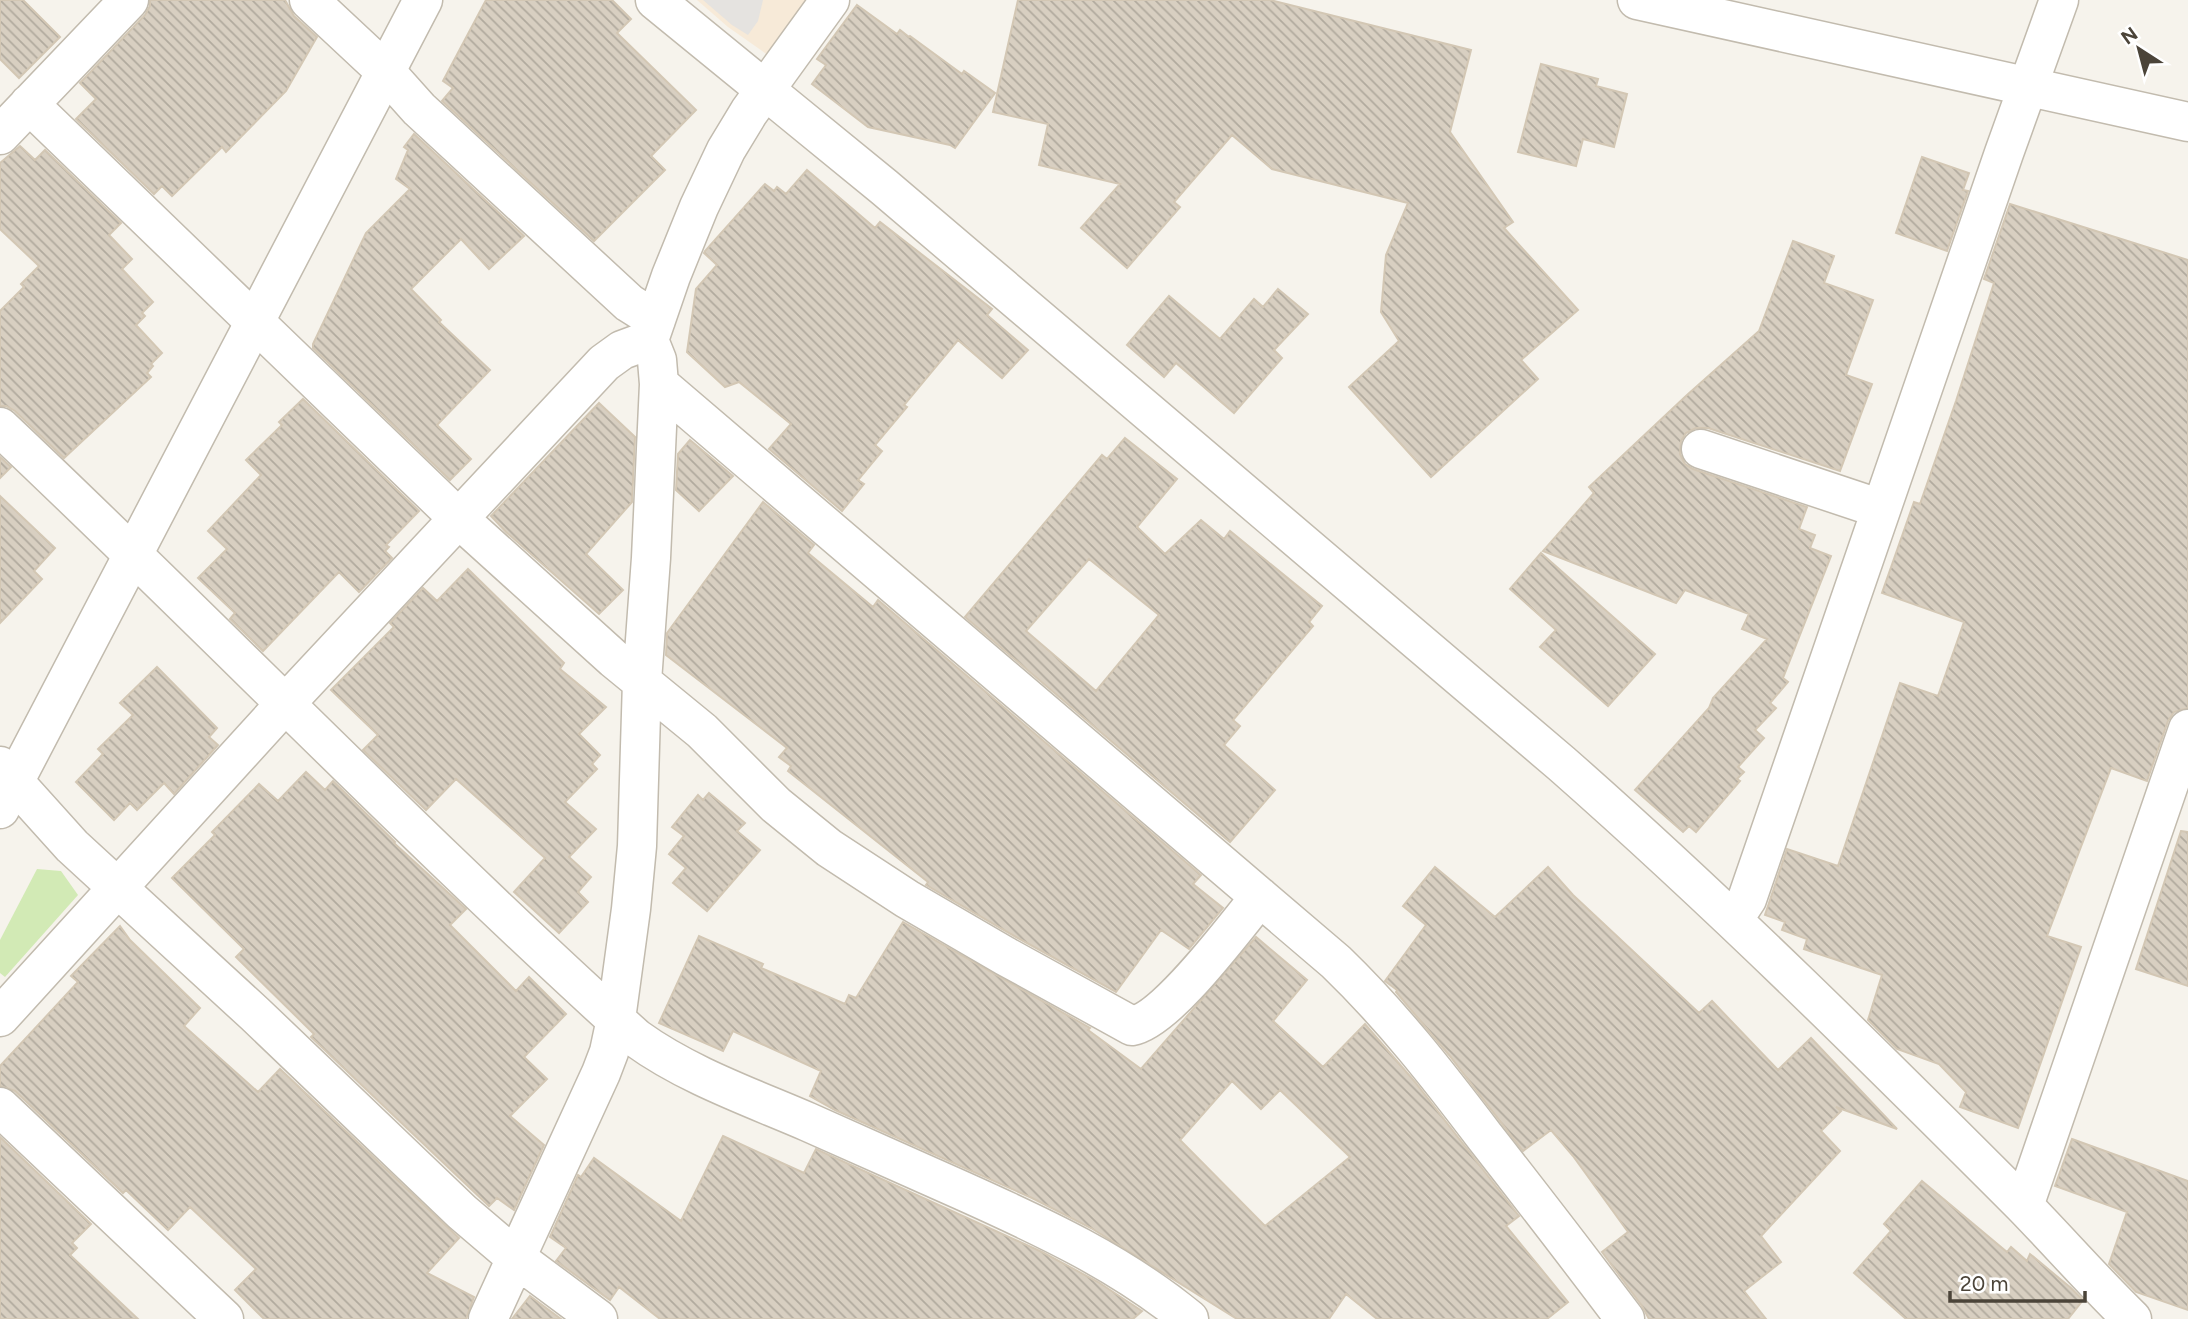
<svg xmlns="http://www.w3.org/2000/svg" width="2188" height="1319" font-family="Figtree,sans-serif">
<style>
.commercial{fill:#f7ead8}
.grass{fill:#d2eab5}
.parking{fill:#e5e3e0}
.building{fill:url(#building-back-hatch);stroke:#d3c7b4;stroke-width:2;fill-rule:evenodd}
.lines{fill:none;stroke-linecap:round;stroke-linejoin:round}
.minor-casing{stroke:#c2bbae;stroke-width:41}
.tertiary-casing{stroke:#c2bbae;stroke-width:41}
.minor{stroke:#fff;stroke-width:38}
.tertiary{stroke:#fff;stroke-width:38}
</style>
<defs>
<pattern id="building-back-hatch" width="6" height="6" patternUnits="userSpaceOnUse" patternTransform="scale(1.75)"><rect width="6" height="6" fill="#d8cfc1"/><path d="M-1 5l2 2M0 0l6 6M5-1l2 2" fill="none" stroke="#b1aa9e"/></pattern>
</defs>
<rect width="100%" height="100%" fill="#f6f3ec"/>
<!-- commercial -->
<path class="commercial" d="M 697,0 L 814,0 L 772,58 L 728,27 Z"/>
<!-- grass -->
<path class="grass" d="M 37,869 L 61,871 L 78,895 L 5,977 L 0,973 L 0,940 Z"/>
<!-- parking -->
<path class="parking" d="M 703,0 L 763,0 L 758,21 L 748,35 L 732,25 Z"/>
<!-- building -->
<path class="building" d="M 0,0 L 23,0 L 60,37 L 19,78 L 0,59 Z
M 150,0 L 285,0 L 294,16 L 317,37 L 286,91 L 226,152 L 222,147 L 172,196 L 162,186 L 154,194 L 76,119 L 96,99 L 80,83 L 145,15 L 150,6 Z
M 486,0 L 612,0 L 631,19 L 617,33 L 696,110 L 651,156 L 665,170 L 594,241 L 442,101 L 453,88 L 443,81 Z
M 1018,0 L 1270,0 L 1471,50 L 1450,132 L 1513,222 L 1504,228 L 1578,310 L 1521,360 L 1538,379 L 1431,477 L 1349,387 L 1399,341 L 1381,312 L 1386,255 L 1408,203 L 1272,169 L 1232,135 L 1174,202 L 1180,207 L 1127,268 L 1081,228 L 1120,184 L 1039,165 L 1048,124 L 993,112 Z
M 857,5 L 897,34 L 900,30 L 909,37 L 910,36 L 962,74 L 964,71 L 995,93 L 955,148 L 950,145 L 868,127 L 812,84 L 826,65 L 817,59 Z
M 1541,64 L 1598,79 L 1596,86 L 1627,94 L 1614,147 L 1583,139 L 1576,166 L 1518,152 Z
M 414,134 L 524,236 L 489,269 L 461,239 L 411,289 L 441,320 L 439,322 L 490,370 L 437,425 L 471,459 L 450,480 L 313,348 L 313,344 L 366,233 L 410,189 L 396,179 L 408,150 L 404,147 Z
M 20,146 L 35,160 L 45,150 L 121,223 L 109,235 L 132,259 L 122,269 L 153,302 L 142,313 L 145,316 L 136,325 L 162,353 L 151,364 L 153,366 L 147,373 L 151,377 L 64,458 L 15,411 L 6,406 L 0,406 L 0,311 L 24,287 L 21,284 L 39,266 L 0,229 L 0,163 Z
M 1922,157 L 1969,173 L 1963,190 L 1968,191 L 1947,251 L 1896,233 Z
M 807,170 L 875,228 L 880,222 L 992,309 L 987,315 L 1028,350 L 1002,378 L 958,340 L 904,405 L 907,407 L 875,445 L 882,451 L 858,480 L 864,484 L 842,511 L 769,449 L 791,424 L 739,382 L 725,387 L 687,352 L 696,289 L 717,265 L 704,253 L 705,251 L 765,184 L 774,191 L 777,187 L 786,194 Z
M 2010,204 L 2188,260 L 2188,708 L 2174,712 L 2168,721 L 2147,781 L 2111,768 L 2047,936 L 2081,947 L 2018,1128 L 1960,1107 L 1966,1092 L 1939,1064 L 1897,1049 L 1868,1020 L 1882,975 L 1804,949 L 1807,939 L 1782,930 L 1785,922 L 1765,915 L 1787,849 L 1838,866 L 1900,683 L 1938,696 L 1964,622 L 1882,593 L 1914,502 L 1920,504 L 1956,401 L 1994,283 L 1984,279 Z
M 1793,241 L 1834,256 L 1824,283 L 1873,300 L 1846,375 L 1872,384 L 1840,471 L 1708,428 L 1696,428 L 1686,433 L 1681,441 L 1680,454 L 1685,464 L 1693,469 L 1807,507 L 1799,529 L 1815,535 L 1810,548 L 1831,556 L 1783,678 L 1788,682 L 1770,703 L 1776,708 L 1755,730 L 1764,738 L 1738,767 L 1744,772 L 1737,779 L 1740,781 L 1696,832 L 1689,826 L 1683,832 L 1635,790 L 1709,708 L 1713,698 L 1767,639 L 1742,629 L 1749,614 L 1685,590 L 1676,603 L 1543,551 L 1594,493 L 1589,487 L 1687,395 L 1759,331 Z
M 1278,289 L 1308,314 L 1274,350 L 1282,358 L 1234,413 L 1176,363 L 1164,377 L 1127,345 L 1169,296 L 1220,339 L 1254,299 L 1263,307 Z
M 303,399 L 419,511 L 386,545 L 389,547 L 385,551 L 392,558 L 359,592 L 339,572 L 263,651 L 230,619 L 235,613 L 198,578 L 227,549 L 208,531 L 261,475 L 246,460 L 282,425 L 279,422 Z
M 599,403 L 635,437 L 632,502 L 586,554 L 623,590 L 599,614 L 506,532 L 491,516 Z
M 1125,438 L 1177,479 L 1137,527 L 1165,554 L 1201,520 L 1224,539 L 1230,531 L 1322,606 L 1309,622 L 1313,626 L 1233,720 L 1240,726 L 1224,745 L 1275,790 L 1230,842 L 965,617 L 1102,455 L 1107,459 ZM 1089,559 L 1159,615 L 1096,691 L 1026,631 Z
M 690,440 L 733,476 L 699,511 L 676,490 L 678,454 Z
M 0,457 L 11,467 L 0,478 Z
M 0,496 L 55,548 L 34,571 L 42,579 L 0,623 Z
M 763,502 L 814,545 L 808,553 L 873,607 L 878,600 L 1201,875 L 1193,884 L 1223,908 L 1189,949 L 1161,930 L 1116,992 L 1016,937 L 926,885 L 928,882 L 788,771 L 791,766 L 779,757 L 787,748 L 666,655 L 667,633 Z
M 1541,553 L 1655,654 L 1608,706 L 1540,647 L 1556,630 L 1510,589 Z
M 468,569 L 564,663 L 560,669 L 606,707 L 579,734 L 600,755 L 592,764 L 597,769 L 565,802 L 596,829 L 569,857 L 591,877 L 578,892 L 588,902 L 559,933 L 514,892 L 545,858 L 456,779 L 426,810 L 363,750 L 378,735 L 331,690 L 394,627 L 390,623 L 423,588 L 437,601 Z
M 157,667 L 217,728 L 209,737 L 218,745 L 174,794 L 164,783 L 137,810 L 130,803 L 114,820 L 76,782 L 103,754 L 98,749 L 133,715 L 120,703 Z
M 306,772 L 325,790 L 333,781 L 395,842 L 394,843 L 466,909 L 450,925 L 516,991 L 529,977 L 566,1014 L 524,1057 L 547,1079 L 510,1116 L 544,1145 L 514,1210 L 497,1198 L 489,1206 L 311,1037 L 314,1034 L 236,957 L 244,949 L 172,878 L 215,835 L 212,832 L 259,784 L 278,801 Z
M 709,793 L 745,823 L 737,831 L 760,850 L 707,911 L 673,883 L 686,868 L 669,854 L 684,836 L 672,827 L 698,795 L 703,800 Z
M 2181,831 L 2188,832 L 2188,986 L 2136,969 Z
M 1435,867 L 1495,917 L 1548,867 L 1573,895 L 1699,1013 L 1712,1001 L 1778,1070 L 1811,1038 L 1897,1129 L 1836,1107 L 1841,1111 L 1821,1131 L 1840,1151 L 1761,1236 L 1781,1262 L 1744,1291 L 1766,1319 L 1649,1319 L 1642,1306 L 1602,1252 L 1628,1232 L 1573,1156 L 1551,1130 L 1523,1151 L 1449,1055 L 1396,992 L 1397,990 L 1385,981 L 1426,925 L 1403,906 Z
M 903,922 L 1090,1028 L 1088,1030 L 1141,1069 L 1256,937 L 1307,980 L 1273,1021 L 1323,1067 L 1365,1024 L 1415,1082 L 1519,1216 L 1506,1226 L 1568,1302 L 1547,1319 L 1377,1319 L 1346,1294 L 1329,1319 L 1237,1319 L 1091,1228 L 1032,1198 L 835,1110 L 810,1096 L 821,1071 L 733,1031 L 723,1051 L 659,1023 L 699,936 L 763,964 L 761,968 L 845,1004 L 849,995 L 856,998 ZM 1232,1081 L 1261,1109 L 1280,1090 L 1350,1157 L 1265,1226 L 1180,1140 Z
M 120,926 L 130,940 L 200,1008 L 184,1026 L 258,1092 L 280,1069 L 459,1238 L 427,1273 L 474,1297 L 466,1319 L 264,1319 L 235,1290 L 256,1269 L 190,1207 L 168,1230 L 126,1190 L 123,1193 L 15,1091 L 0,1086 L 0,1066 L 78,982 L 71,976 Z
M 723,1136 L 804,1173 L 816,1149 L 1042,1252 L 1098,1282 L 1142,1311 L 1133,1319 L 660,1319 L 619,1287 L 610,1300 L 556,1261 L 566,1248 L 550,1237 L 578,1175 L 581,1177 L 594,1158 L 681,1221 Z
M 0,1137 L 91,1224 L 72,1243 L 77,1248 L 70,1255 L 138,1319 L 0,1319 Z
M 2072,1139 L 2188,1181 L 2188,1310 L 2136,1292 L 2109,1264 L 2127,1212 L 2055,1186 Z
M 1922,1181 L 2007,1252 L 2011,1247 L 2027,1261 L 2030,1254 L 2071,1288 L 2083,1300 L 2068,1319 L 1906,1319 L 1854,1273 L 1891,1231 L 1884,1224 Z
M 530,1296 L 561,1319 L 512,1319 Z"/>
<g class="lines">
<defs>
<path id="minor" d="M 309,0 L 385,71 L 419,109 L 629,303 L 656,320
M 655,0 L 884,187 L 1562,764 C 1721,904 1872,1054 2022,1204 C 2059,1242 2094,1282 2132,1319
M 29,104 L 458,518 L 614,659 L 702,731 L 776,805 L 829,848 L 907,899 L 1005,956 L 1132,1026 C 1167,1020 1235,927 1260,897
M 0,135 L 129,0
M 659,384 L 1336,962 C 1392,1016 1438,1075 1485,1137 C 1532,1197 1579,1258 1625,1319
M 0,427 C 214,629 418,841 636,1038 C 687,1075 750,1097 808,1122 C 860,1145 911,1168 963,1191 C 1043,1227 1121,1263 1189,1319
M 1701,449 L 1881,509
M 0,766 L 72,846 L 255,1014 L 462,1212 L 516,1258 L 598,1319
M 1733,920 L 1747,899 L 2004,153 L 2059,0
M 0,1017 L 285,704 L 604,363 L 622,350 L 649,340
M 0,1107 L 224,1319
M 2024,1206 L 2188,729
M 488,1319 L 601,1073 L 609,1052 L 616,1019 L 631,909 L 637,846 L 642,681 L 651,558 L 659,384 L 657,360 L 649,340 L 671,276 L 699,207 L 726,150 L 749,112 L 830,0"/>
<path id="tertiary" d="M 1637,0 L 2188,122
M 0,809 L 423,0"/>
</defs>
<!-- minor casing -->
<use href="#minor" class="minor-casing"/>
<!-- tertiary casing -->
<use href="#tertiary" class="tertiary-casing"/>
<!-- minor -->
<use href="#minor" class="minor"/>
<!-- tertiary -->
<use href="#tertiary" class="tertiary"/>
</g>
<!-- north arrow -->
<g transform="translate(2139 49) rotate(324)" stroke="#ffffff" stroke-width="5" paint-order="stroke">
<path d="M0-5L12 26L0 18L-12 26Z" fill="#4b4439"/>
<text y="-10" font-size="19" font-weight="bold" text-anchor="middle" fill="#4b4439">N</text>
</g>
<!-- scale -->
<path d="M1950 1291v10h135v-10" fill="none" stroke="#4b4439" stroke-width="3.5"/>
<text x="1960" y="1291" font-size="21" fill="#4b4439" stroke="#ffffff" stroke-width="5" paint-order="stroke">20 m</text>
</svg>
